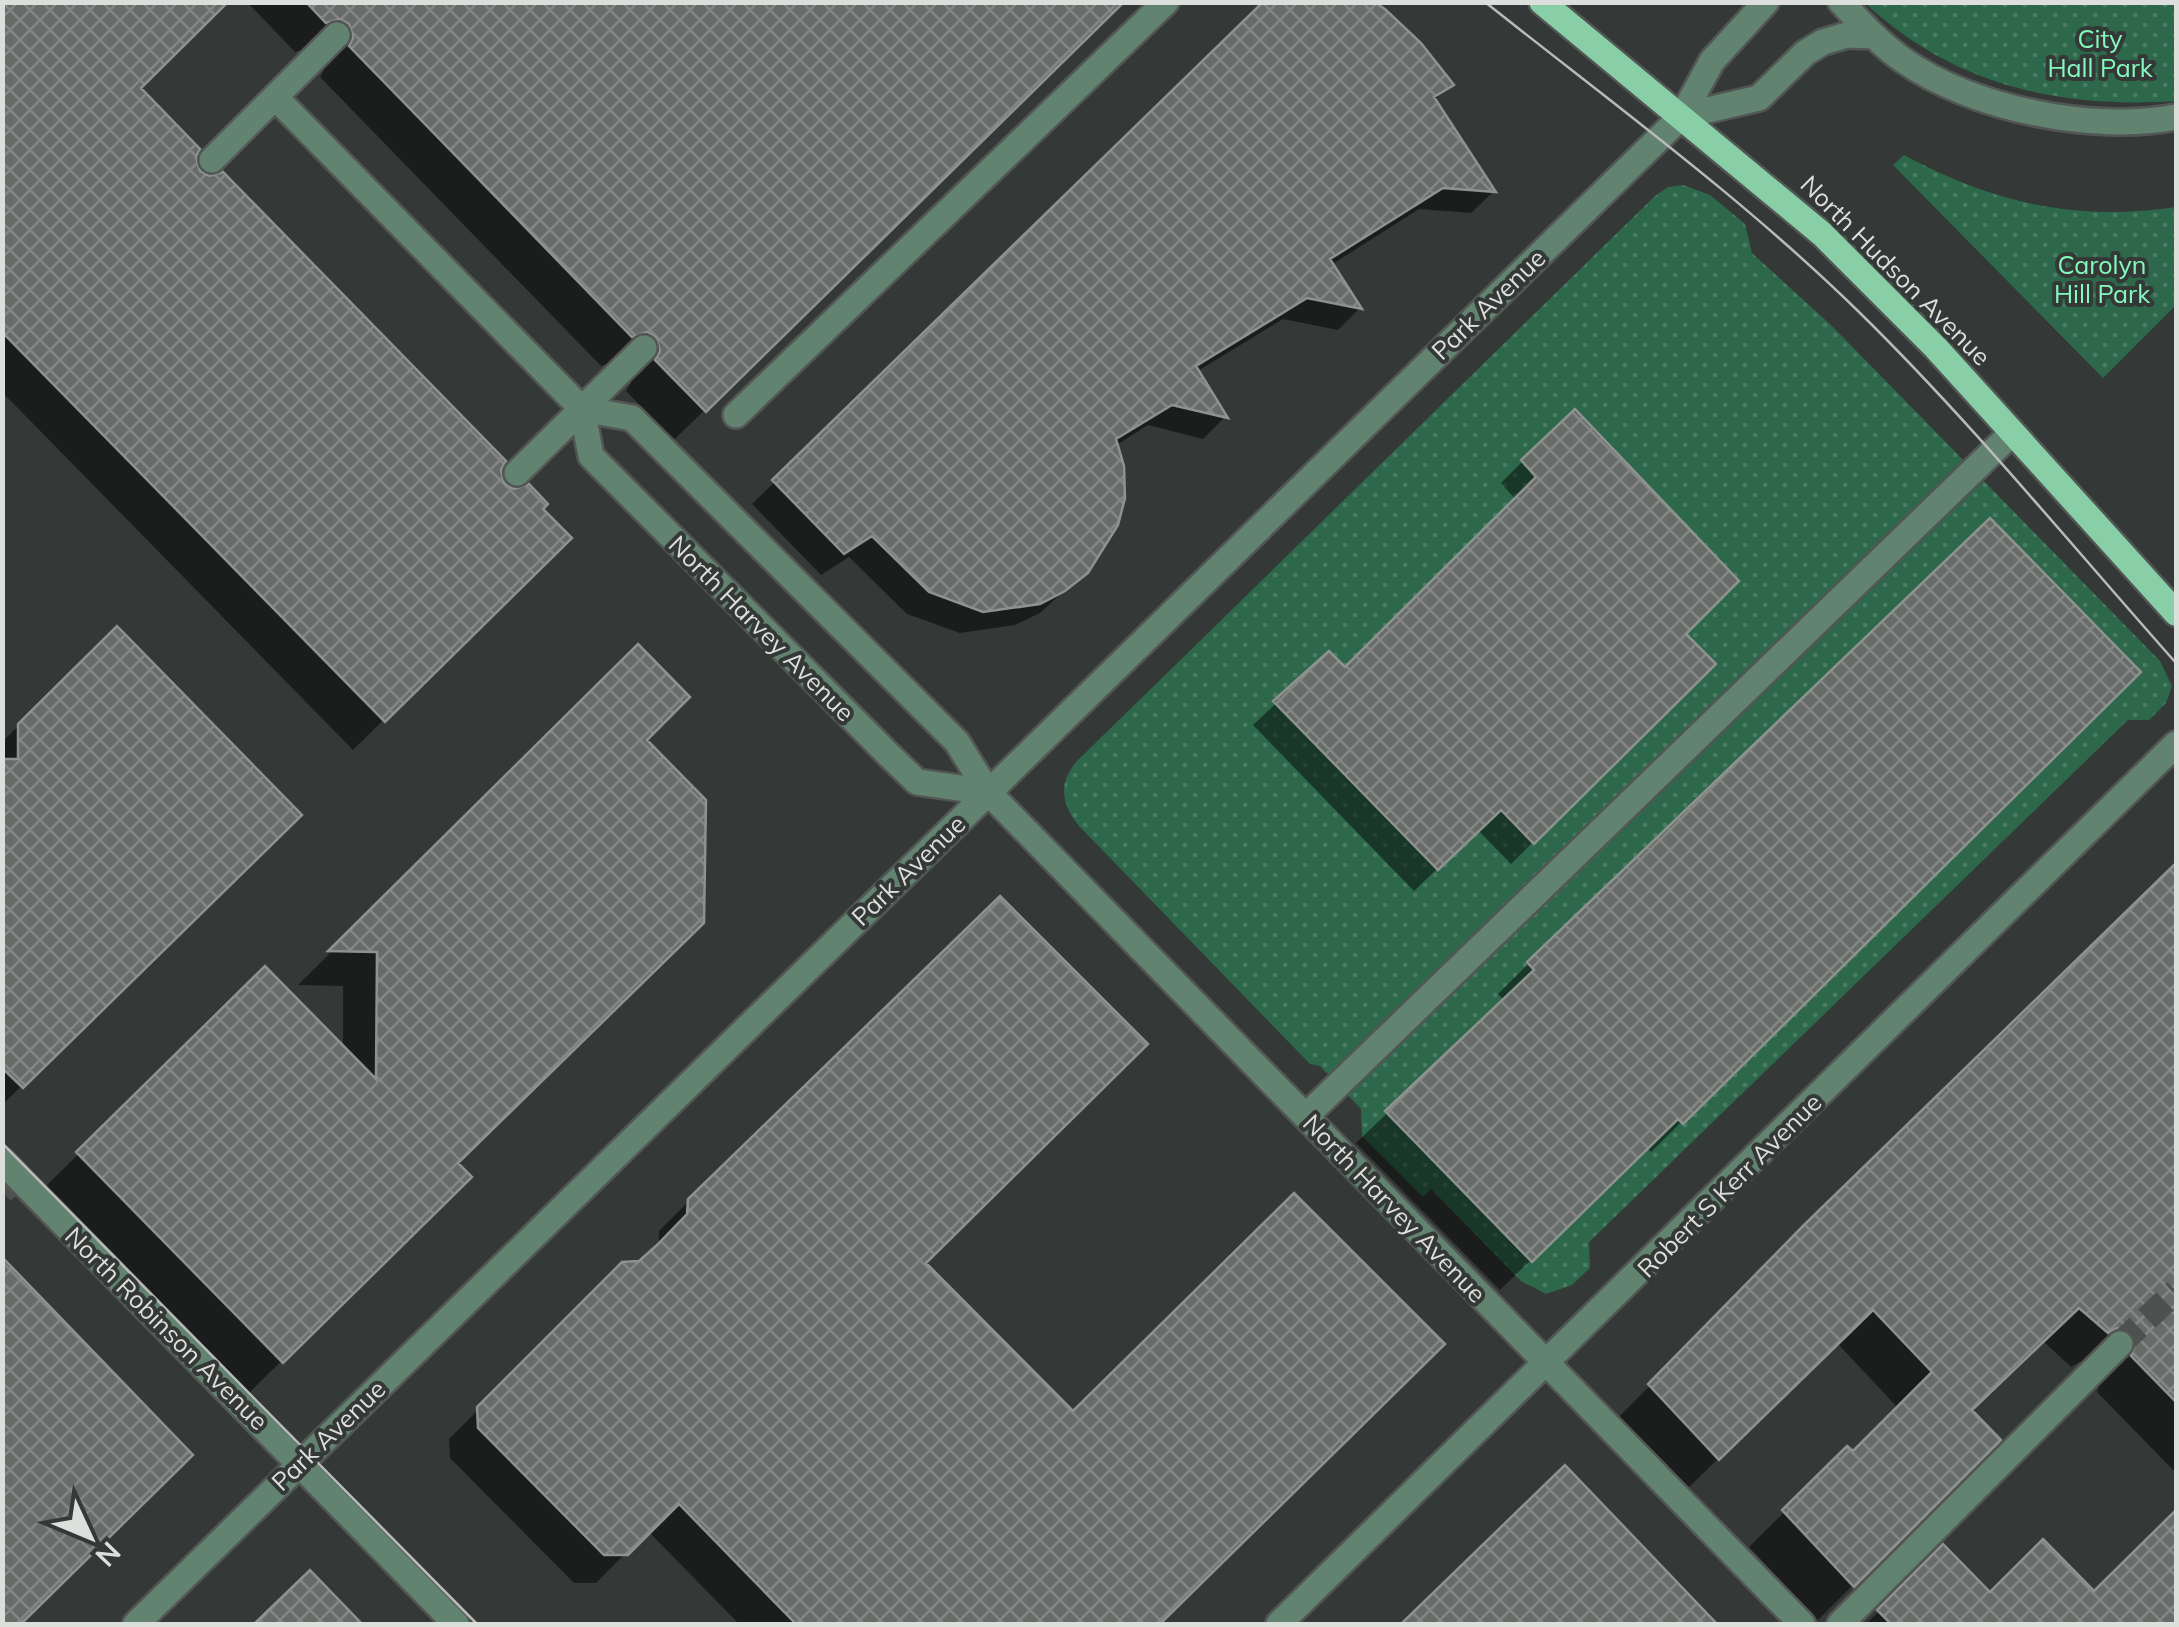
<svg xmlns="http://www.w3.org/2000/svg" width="2179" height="1627" font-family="Mulish,sans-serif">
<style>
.park{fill:url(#park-dots)}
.shadow{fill:#0007}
.building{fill:url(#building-cross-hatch);stroke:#8e9290;stroke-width:2.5}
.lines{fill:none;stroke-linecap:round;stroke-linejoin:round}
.minor-tunnel{stroke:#4d514f;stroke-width:25;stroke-dasharray:25 12;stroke-linecap:butt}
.minor-casing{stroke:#525654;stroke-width:30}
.major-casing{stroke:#525654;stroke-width:30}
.minor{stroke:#628370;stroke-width:25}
.major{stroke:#88cfa8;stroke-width:25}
.tram{stroke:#b8bbb9;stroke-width:2.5}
.labels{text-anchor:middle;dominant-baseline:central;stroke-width:8;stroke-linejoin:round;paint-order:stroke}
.park-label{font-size:25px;fill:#84f9bd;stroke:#343836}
.street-label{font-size:25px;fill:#dddfdd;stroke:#343836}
</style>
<defs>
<pattern id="park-dots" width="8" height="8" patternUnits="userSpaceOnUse" patternTransform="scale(2.5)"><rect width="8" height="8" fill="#2d684b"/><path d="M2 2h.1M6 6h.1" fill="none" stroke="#4b7d64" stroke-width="1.8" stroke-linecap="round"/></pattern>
<pattern id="building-cross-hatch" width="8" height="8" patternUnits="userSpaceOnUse" patternTransform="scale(2.5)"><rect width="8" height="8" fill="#686c69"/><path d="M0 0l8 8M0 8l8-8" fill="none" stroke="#848785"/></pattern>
</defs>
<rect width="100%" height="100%" fill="#343836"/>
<!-- park -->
<path class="park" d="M 1865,3 L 2176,3 L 2176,101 C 2059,109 1953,85 1865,3 Z
M 1904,155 C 1993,203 2076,222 2176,207 L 2176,305 L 2103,378 L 1893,165 Z
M 1683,185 L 1710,195 L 1745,224 L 1752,253 L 1832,326 L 2160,661 L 2172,686 L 2166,703 L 2149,720 L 2128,720 L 1589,1242 L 1590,1268 L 1572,1285 L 1546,1294 L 1521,1281 L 1431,1189 L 1423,1197 L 1362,1136 L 1361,1109 L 1320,1066 L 1310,1064 L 1079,826 C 1061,804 1058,783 1077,761 L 1655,196 L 1668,187 Z"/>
<!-- shadow -->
<path class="shadow" d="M 2,2 L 138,88 L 194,156 L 198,172 L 499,469 L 503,485 L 539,509 L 568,538 L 353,750 L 2,392 Z
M 247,2 L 1121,2 L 674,440 L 626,391 L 631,383 L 627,368 L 616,361 L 601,366 L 320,77 L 324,70 L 319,54 L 309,48 L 295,52 Z
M 1266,2 L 1450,85 L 1434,101 L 1493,192 L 1471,213 L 1419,209 L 1331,265 L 1359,309 L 1338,330 L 1283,319 L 1196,372 L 1224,418 L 1203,439 L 1148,425 L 1115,446 L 1086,571 L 1040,613 L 1015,625 L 960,633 L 907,614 L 849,557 L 821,575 L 752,504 Z
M 1522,462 L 1712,664 L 1511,864 L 1478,830 L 1414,891 L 1253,725 L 1329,654 L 1345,670 L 1516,500 L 1501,483 Z
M 1990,521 L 2137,672 L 1651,1152 L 1647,1147 L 1500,1290 L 1356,1143 L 1505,1001 L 1498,994 L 1528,964 Z
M 117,629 L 299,815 L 2,1105 L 2,742 Z
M 638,647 L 644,740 L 455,1163 L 468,1177 L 247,1395 L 44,1188 L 265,970 L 343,1049 L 343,986 L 298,985 Z
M 2176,866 L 2176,1473 L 2097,1392 L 2102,1377 L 2096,1367 L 2080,1362 L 2071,1367 L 2043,1341 L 1969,1411 L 1998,1440 L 1818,1620 L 1749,1547 L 1847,1450 L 1853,1455 L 1899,1409 L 1837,1343 L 1683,1493 L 1615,1421 L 1805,1228 Z
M 689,1201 L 922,1263 L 1073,1414 L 1441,1344 L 1157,1624 L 739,1624 L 648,1531 L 596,1583 L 574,1583 L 450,1458 L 449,1439 L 623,1264 L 640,1264 L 659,1246 L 659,1231 Z
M 1565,1468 L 1714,1624 L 1405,1624 Z
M 2176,1513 L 2176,1624 L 1866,1624 L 1943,1548 L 1990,1596 L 2094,1595 Z
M 310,1574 L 359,1624 L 258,1624 Z"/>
<!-- building -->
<path class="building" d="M 2,2 L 228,2 L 141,88 L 200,149 L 196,157 L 200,171 L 209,176 L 223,172 L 506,461 L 501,470 L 505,484 L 514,489 L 529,484 L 548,504 L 543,509 L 572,538 L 385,722 L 2,332 Z
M 306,2 L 1124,2 L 706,412 L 655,360 L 660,351 L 656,337 L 647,332 L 632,337 L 349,46 L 353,38 L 349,24 L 340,19 L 326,23 Z
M 1263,2 L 1375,2 L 1386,10 L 1421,43 L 1454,85 L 1434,97 L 1496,192 L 1443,188 L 1330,259 L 1362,309 L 1307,298 L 1196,366 L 1228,418 L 1172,405 L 1116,439 L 1124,466 L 1125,498 L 1118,525 L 1088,573 L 1065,591 L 1040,604 L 983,612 L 929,592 L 872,536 L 844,554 L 772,480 Z
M 1575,409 L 1739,581 L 1686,634 L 1716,664 L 1534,844 L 1501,810 L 1438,870 L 1273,701 L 1329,651 L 1345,667 L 1536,477 L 1521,460 Z
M 1990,518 L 2141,672 L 1683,1124 L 1678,1119 L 1532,1262 L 1385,1111 L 1534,970 L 1527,962 Z
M 117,626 L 302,815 L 23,1088 L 2,1068 L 2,759 L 18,759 L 18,724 Z
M 638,644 L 690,697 L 647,740 L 706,800 L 704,923 L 458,1163 L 472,1177 L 283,1363 L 76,1152 L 265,966 L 376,1079 L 377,952 L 328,951 Z
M 2176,863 L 2176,1402 L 2131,1356 L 2136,1341 L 2131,1332 L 2117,1328 L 2108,1333 L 2079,1308 L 1972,1410 L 2001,1440 L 1854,1587 L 1782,1510 L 1847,1446 L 1853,1451 L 1932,1372 L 1873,1310 L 1719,1460 L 1648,1384 L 1803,1226 Z
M 1000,896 L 1148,1044 L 926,1263 L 1073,1411 L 1294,1193 L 1445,1344 L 1160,1624 L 796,1624 L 679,1504 L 628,1555 L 604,1555 L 478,1428 L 477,1407 L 622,1262 L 639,1261 L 657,1245 L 687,1214 L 688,1199 Z
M 2,1257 L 193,1455 L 21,1624 L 2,1624 Z
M 1565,1465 L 1717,1624 L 1401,1624 Z
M 2176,1510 L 2176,1624 L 1891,1624 L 1877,1610 L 1943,1544 L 1990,1592 L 2043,1539 L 2094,1591 Z
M 310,1570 L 362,1624 L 254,1624 Z"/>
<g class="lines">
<!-- minor-tunnel -->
<path class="minor-tunnel" d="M 2,1192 L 18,1176
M 2120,1344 L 2176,1291"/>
<defs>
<path id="minor" d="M 1841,2 C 1861,23 1880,44 1903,60 C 1972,109 2094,133 2176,117
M 275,97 L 582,409 L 591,456 L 890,756 L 917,782 L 988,792
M 1682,116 L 1759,98 L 1805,53 L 1823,42 L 1847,35 L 1874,36
M 212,160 L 337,35
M 582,409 L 632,418 L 957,742 L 988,792 L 1802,1624
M 736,415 L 1166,2
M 517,473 L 644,348
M 1306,1116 L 2012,433
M 2,1161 L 456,1624
M 136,1624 L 1682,116 L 1712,61 L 1766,2
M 1279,1624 L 2176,744
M 1840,1624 L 2120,1344"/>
<path id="major" d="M 1542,2 L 1822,234 L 1936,348 L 2176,613"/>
</defs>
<!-- minor casing -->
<use href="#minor" class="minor-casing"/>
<!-- major casing -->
<use href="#major" class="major-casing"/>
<!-- minor -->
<use href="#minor" class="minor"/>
<!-- major -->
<use href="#major" class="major"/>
<!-- tram -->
<path class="tram" d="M 1485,2 C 1612,103 1744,199 1860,313 C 1972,423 2072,546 2176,663
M 2,1143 L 477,1624"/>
</g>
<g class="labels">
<!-- park labels -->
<g class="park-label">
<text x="2100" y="38">City<tspan x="2100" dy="29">Hall Park</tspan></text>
<text x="2102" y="264">Carolyn<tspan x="2102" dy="29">Hill Park</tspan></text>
</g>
<!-- street labels -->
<g class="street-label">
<text transform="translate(1896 270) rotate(45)">North Hudson Avenue</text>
<text transform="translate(1488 304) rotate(-44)">Park Avenue</text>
<text transform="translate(762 628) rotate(45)">North Harvey Avenue</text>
<text transform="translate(908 870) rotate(-44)">Park Avenue</text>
<text transform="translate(1729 1185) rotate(-45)">Robert S Kerr Avenue</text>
<text transform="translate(1395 1208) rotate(46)">North Harvey Avenue</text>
<text transform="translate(167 1328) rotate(45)">North Robinson Avenue</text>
<text transform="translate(328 1435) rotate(-44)">Park Avenue</text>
</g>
</g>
<!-- border -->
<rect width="2179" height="1627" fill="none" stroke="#dddfdd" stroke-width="10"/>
<!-- north arrow -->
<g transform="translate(90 1537) rotate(134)" stroke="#343836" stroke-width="8" paint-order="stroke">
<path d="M0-8L18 38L0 25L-18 38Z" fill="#dddfdd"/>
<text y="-15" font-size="28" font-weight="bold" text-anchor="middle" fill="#dddfdd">N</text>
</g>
</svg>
